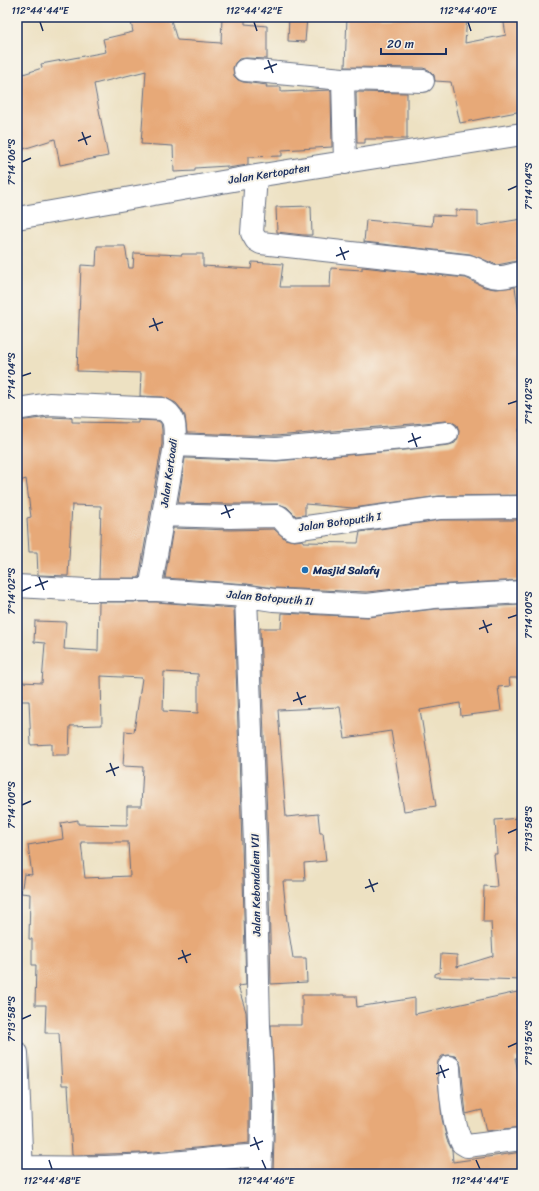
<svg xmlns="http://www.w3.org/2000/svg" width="539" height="1191" font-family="Sriracha,sans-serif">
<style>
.building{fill:#e7a978;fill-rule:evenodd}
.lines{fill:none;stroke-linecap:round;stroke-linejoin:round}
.minor-casing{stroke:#646d81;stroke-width:24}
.minor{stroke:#fff;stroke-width:22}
.ticks{fill:none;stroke:#1b2f5e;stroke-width:1.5}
.poi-dot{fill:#1f6fb2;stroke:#f7f3e8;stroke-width:1.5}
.labels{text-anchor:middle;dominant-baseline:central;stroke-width:4;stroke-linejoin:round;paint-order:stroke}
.street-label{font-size:11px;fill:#1b2f5e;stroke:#f7f3e8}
.poi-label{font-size:11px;font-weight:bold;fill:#1b2f5e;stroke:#f7f3e8;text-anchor:start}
.neatline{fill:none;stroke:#1b2f5e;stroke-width:1.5}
.ticks-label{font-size:10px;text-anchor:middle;fill:#1b2f5e}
</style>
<rect width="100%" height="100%" fill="#f7f3e8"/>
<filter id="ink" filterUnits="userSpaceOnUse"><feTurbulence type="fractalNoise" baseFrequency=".025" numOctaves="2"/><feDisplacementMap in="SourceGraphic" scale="8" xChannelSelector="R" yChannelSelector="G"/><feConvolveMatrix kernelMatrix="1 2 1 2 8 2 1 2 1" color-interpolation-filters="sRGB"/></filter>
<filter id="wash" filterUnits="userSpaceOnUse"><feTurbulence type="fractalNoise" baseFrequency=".012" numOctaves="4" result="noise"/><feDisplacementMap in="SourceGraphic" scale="16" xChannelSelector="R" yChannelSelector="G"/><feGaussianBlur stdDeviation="0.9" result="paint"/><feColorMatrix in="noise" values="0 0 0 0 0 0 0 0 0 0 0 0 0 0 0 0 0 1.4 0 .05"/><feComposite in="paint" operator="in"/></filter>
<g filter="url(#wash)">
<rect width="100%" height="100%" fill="#ede1c2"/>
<g id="blocks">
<!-- building -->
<path class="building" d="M 130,17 L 170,17 L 177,40 L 221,43 L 222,17 L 245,17 L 245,24 L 267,26 L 267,59 L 246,58 L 239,59 L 235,63 L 233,68 L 234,76 L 238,80 L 243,82 L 267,85 L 266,87 L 281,87 L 281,92 L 331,90 L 332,147 L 282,150 L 282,156 L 248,157 L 248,165 L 227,168 L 227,166 L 195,168 L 195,171 L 174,172 L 173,146 L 141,144 L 146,71 L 94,84 L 108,156 L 60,165 L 55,139 L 17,151 L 17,76 L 42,68 L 41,64 L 106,52 L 103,39 L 133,32 Z
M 289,17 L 307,17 L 305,42 L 288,41 Z
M 347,17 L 467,17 L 465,43 L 506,35 L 503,17 L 522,17 L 522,111 L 460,123 L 451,82 L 435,81 L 434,75 L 429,70 L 423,68 L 345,67 Z
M 356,92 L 407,93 L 407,139 L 365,139 L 365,143 L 357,143 Z
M 311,206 L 312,235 L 303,235 L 277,232 L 276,207 Z
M 456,210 L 478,211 L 478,226 L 522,219 L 522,260 L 497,265 L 470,254 L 364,242 L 366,220 L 432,226 L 433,215 L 456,216 Z
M 97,246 L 125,246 L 129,268 L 133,268 L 134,253 L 182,255 L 182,254 L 203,254 L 203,266 L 251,269 L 252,262 L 283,264 L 280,287 L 330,287 L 331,268 L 362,270 L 362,267 L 466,278 L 484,287 L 495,289 L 515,287 L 522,335 L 522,429 L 519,429 L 522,465 L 522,495 L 439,496 L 353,508 L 305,504 L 305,515 L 296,516 L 287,507 L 278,504 L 230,504 L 178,503 L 185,458 L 277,461 L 405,450 L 449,445 L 455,443 L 458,438 L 459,431 L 457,425 L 452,422 L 446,421 L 276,436 L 187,433 L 185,416 L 181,409 L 176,403 L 163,397 L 140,396 L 141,373 L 77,371 L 81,265 L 96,266 Z
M 50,417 L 72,418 L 72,422 L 138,423 L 138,420 L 158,421 L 161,423 L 162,430 L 162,444 L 139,578 L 99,578 L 101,506 L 72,505 L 68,576 L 38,575 L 37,552 L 29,552 L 27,518 L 31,517 L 26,479 L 17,482 L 17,421 Z
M 440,520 L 522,520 L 522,580 L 433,585 L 367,592 L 274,588 L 247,584 L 165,578 L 173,528 L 230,530 L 274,529 L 285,539 L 294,541 L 303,540 L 303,542 L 358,543 L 360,532 Z
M 99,602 L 157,602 L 234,608 L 242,845 L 246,985 L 238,986 L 246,1012 L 249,1082 L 249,1143 L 143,1153 L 72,1155 L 68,1085 L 62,1085 L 59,1033 L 45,1033 L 46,1005 L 35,1005 L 36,965 L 32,965 L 32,939 L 29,939 L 30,894 L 21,893 L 24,874 L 32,875 L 28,845 L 63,839 L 61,823 L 78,820 L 78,824 L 127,825 L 127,806 L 141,806 L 143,767 L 123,766 L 125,731 L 134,732 L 142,678 L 101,676 L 102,725 L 70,726 L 69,755 L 52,755 L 52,744 L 31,745 L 29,701 L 21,701 L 21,682 L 42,683 L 45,643 L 34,642 L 35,621 L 66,622 L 64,649 L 98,651 ZM 164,672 L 198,674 L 198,713 L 163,711 ZM 81,842 L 128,842 L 130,876 L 85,878 Z
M 522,605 L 522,678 L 509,678 L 510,686 L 498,687 L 501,711 L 461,716 L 460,703 L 420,710 L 436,806 L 404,811 L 391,731 L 345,738 L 340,707 L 278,710 L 286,817 L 318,814 L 320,833 L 323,833 L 326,861 L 304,863 L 305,881 L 283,881 L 287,921 L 293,958 L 306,958 L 307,982 L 271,984 L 268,845 L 260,628 L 281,628 L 282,613 L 368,617 L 435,609 Z
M 520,818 L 522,854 L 522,980 L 435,977 L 435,974 L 440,972 L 441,954 L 457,955 L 457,967 L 493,956 L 491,922 L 483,922 L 484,886 L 497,887 L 494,854 L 497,854 L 495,820 Z
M 522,991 L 522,1058 L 515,1058 L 522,1089 L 522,1127 L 487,1131 L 482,1110 L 466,1114 L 461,1066 L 459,1060 L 455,1056 L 449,1055 L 442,1056 L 438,1061 L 437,1068 L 442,1119 L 447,1140 L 452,1150 L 453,1162 L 522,1152 L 522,1174 L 273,1174 L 275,1100 L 271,1025 L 302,1025 L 302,995 L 345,995 L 345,996 L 356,996 L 357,1007 L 415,998 L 415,1014 Z
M 248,1168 L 248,1174 L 188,1174 L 225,1170 Z"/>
</g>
</g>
<g filter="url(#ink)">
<use href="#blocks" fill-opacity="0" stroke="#646d81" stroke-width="1"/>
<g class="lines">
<defs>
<path id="minor" d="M 245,70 L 343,79 L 423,81
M 343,79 L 345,163
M 256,176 L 252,233 L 256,240 L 261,243 L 468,266 C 476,268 481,272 488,275 C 499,280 511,275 522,272
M 17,218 L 256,176 L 522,134
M 17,409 L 49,404 L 162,409 C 178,416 174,430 175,445 L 150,590
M 175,445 L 276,449 L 404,438 L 447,433
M 163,515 L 230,517 L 278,516 C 284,519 286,526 293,529 L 439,508 L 522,507
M 17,586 L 86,590 L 157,590 L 246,596 L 273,600 L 367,605 L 434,597 L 522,592
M 246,596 L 255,845 L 259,1026 C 263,1075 263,1125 260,1174
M 17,1053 L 22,1174
M 449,1067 C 450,1087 453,1127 462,1143 L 467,1146 L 522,1139
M 23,1167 C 69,1168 115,1168 161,1164 C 194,1161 228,1157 261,1155"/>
</defs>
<!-- minor casing -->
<use href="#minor" class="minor-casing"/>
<!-- minor -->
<use href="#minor" class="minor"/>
</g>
</g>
<!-- ticks -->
<path class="ticks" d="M 40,22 L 43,31M 254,22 L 257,31M 468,22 L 471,31M 268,60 L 273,73M 264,69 L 277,64M 82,132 L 87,145M 78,141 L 91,136M 22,162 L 31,158M 508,190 L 517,186M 340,247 L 345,260M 336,256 L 349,251M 153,318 L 158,331M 149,327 L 163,322M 22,376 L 31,373M 508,404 L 517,401M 412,433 L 417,447M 408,442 L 421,437M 225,505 L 230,518M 221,514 L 234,509M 39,577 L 44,590M 35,586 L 48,581M 22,591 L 31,587M 508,618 L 517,615M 483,620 L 488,633M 479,629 L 492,624M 297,692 L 302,705M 293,701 L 306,696M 110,763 L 115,776M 106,772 L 119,767M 22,805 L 31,801M 508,833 L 517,829M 369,879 L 374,892M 365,888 L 378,883M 182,950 L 187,963M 178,959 L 191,954M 22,1019 L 31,1015M 508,1047 L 517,1043M 440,1065 L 445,1078M 436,1074 L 449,1069M 254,1137 L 259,1150M 250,1146 L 263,1141M 49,1160 L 52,1169M 262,1160 L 266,1169M 476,1160 L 480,1169"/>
<!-- markers -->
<circle class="poi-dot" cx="305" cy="570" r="4"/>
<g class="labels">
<!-- street labels -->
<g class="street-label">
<text transform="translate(269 174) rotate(-9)">Jalan Kertopaten</text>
<text transform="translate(169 473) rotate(-82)">Jalan Kertoadi</text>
<text transform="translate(340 522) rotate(-8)">Jalan Botoputih I</text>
<text transform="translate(270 598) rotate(5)">Jalan Botoputih II</text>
<text transform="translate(256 885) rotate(-91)">Jalan Kebondalem VII</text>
</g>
<!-- poi labels -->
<g class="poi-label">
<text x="313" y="570">Masjid Salafy</text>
</g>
</g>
<!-- margin -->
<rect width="539" height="1191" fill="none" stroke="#f7f3e8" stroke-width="44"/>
<!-- scale -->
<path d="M381 48v6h65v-6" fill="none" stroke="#1b2f5e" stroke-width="2"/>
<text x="387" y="48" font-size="12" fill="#1b2f5e" stroke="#f7f3e8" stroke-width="3" paint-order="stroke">20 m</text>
<rect x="22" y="22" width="495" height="1147" class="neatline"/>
<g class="ticks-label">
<text x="40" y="14">112°44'44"E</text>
<text x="254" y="14">112°44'42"E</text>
<text x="468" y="14">112°44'40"E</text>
<text transform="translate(11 162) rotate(-90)" y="4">7°14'06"S</text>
<text transform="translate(528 186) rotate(-90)" y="4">7°14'04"S</text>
<text transform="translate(11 376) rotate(-90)" y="4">7°14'04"S</text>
<text transform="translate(528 401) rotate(-90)" y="4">7°14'02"S</text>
<text transform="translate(11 591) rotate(-90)" y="4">7°14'02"S</text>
<text transform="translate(528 615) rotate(-90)" y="4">7°14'00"S</text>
<text transform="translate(11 805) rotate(-90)" y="4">7°14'00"S</text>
<text transform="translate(528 829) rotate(-90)" y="4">7°13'58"S</text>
<text transform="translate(11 1019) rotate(-90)" y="4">7°13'58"S</text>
<text transform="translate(528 1043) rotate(-90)" y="4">7°13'56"S</text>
<text x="52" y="1184">112°44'48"E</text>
<text x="266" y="1184">112°44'46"E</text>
<text x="480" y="1184">112°44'44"E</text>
</g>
</svg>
